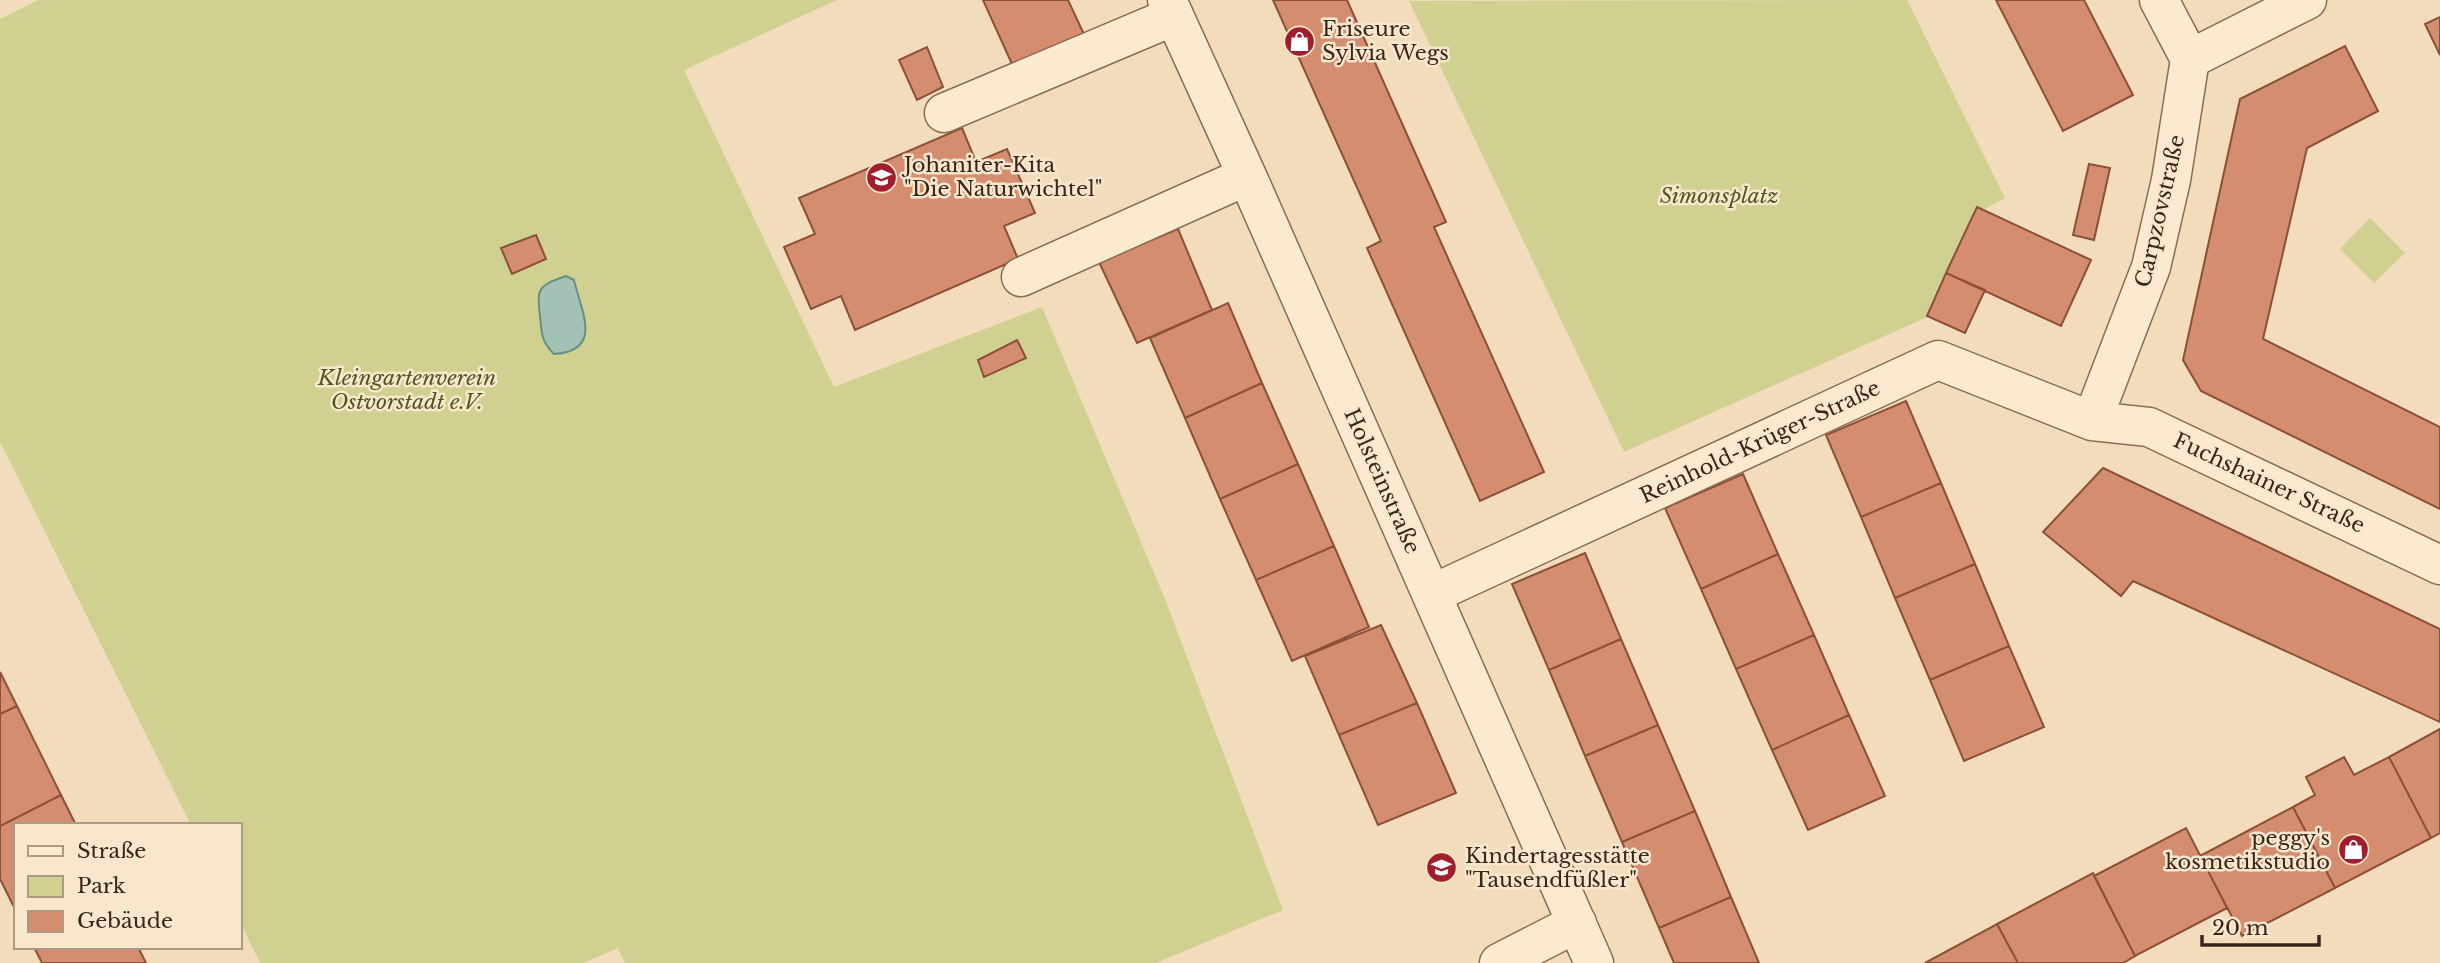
<svg xmlns="http://www.w3.org/2000/svg" width="2440" height="963" font-family="'Libre Baskerville',serif">
<style>
.green{fill:#d0d190}
.water{fill:#a1c2b5;stroke:#679182;stroke-width:2}
.building{fill:#d48d6e;stroke:#8c5038;stroke-width:2}
.lines{fill:none;stroke-linecap:round;stroke-linejoin:round}
.minor-casing{stroke:#8b6b54;stroke-width:41}
.minor{stroke:#fcead0;stroke-width:38}
.labels{text-anchor:middle;dominant-baseline:central;stroke-width:5;stroke-linejoin:round;paint-order:stroke}
.poi-label{font-size:21px;fill:#39261a;stroke:#f9e7cd;text-anchor:start}
.park-label{font-size:21px;font-style:italic;fill:#4f571f;stroke:#f9e7cd}
.street-label{font-size:21px;fill:#39261a;stroke:#f9e7cd}
</style>
<rect width="100%" height="100%" fill="#f2dcbc"/>
<!-- green -->
<path class="green" d="M 38,0 L 837,0 L 684,70 L 834,387 L 1042,307 L 1165,599 L 1283,910 L 1156,963 L 625,963 L 618,948 L 583,963 L 260,963 L 240,922 L 240,825 L 191,825 L 0,442 L 0,19 Z
M 1907,0 L 2005,198 L 1980,212 L 1932,315 L 1624,452 L 1409,1 Z
M 2370,218 L 2405,253 L 2374,283 L 2340,249 Z"/>
<!-- water -->
<path class="water" d="M 566,276 L 574,280 C 581,311 604,351 554,354 C 541,341 542,334 540,317 C 537,288 537,286 566,276 Z"/>
<!-- building -->
<path class="building" d="M 983,0 L 1068,0 L 1089,45 L 1016,73 Z
M 1273,0 L 1347,0 L 1446,222 L 1434,227 L 1544,472 L 1480,501 L 1367,248 L 1381,241 Z
M 1996,0 L 2084,0 L 2133,95 L 2063,131 Z
M 2440,17 L 2440,55 L 2425,24 Z
M 2345,46 L 2378,111 L 2307,148 L 2263,339 L 2440,427 L 2440,509 L 2201,391 L 2183,360 L 2240,99 Z
M 927,47 L 943,87 L 917,100 L 899,60 Z
M 962,128 L 976,162 L 1007,149 L 1035,213 L 1004,226 L 1018,259 L 855,330 L 841,296 L 811,309 L 784,247 L 815,234 L 799,198 Z
M 2089,164 L 2110,168 L 2094,240 L 2073,235 Z
M 1977,207 L 2091,260 L 2061,326 L 1946,273 Z
M 1178,229 L 1212,310 L 1137,343 L 1099,262 Z
M 536,235 L 546,259 L 512,274 L 501,248 Z
M 1946,273 L 1985,290 L 1965,333 L 1927,316 Z
M 1228,303 L 1262,383 L 1185,418 L 1150,338 Z
M 1017,340 L 1026,358 L 984,377 L 978,360 Z
M 1262,383 L 1298,464 L 1220,499 L 1185,418 Z
M 1906,401 L 1941,483 L 1861,517 L 1826,435 Z
M 1298,464 L 1334,546 L 1256,580 L 1220,499 Z
M 2103,468 L 2440,629 L 2440,722 L 2133,581 L 2121,596 L 2043,532 Z
M 1743,474 L 1778,554 L 1701,589 L 1665,508 Z
M 1941,483 L 1975,564 L 1895,598 L 1861,517 Z
M 1334,546 L 1369,627 L 1292,661 L 1256,580 Z
M 1585,553 L 1621,639 L 1549,670 L 1512,584 Z
M 1778,554 L 1814,635 L 1736,669 L 1701,589 Z
M 1975,564 L 2009,646 L 1930,680 L 1895,598 Z
M 1381,625 L 1417,703 L 1339,735 L 1305,656 Z
M 1814,635 L 1849,715 L 1772,750 L 1736,669 Z
M 1621,639 L 1658,725 L 1585,756 L 1549,670 Z
M 2009,646 L 2044,727 L 1964,761 L 1930,680 Z
M 0,672 L 17,706 L 0,714 Z
M 1417,703 L 1456,793 L 1378,825 L 1339,735 Z
M 17,706 L 61,795 L 0,826 L 0,714 Z
M 1849,715 L 1885,796 L 1808,830 L 1772,750 Z
M 1658,725 L 1695,811 L 1622,842 L 1585,756 Z
M 2440,729 L 2440,833 L 2431,838 L 2389,757 Z
M 2344,757 L 2354,775 L 2389,757 L 2431,838 L 2335,888 L 2293,807 L 2315,795 L 2306,777 Z
M 61,795 L 76,825 L 16,825 L 16,911 L 0,879 L 0,826 Z
M 2293,807 L 2335,888 L 2242,936 L 2200,856 Z
M 1695,811 L 1731,897 L 1659,928 L 1622,842 Z
M 2186,828 L 2227,908 L 2135,956 L 2094,876 Z
M 2093,873 L 2135,956 L 2123,963 L 2018,963 L 1997,924 Z
M 1731,897 L 1759,963 L 1674,963 L 1659,928 Z
M 1997,924 L 2018,963 L 1925,963 Z
M 34,947 L 138,947 L 146,963 L 42,963 Z"/>
<g class="lines">
<defs>
<path id="minor" d="M 1167,0 L 1247,176 L 1594,963
M 2190,59 L 2307,0
M 944,113 L 1174,16
M 1021,277 L 1247,176
M 2092,421 L 2151,267 L 2171,180 L 2190,59 L 2159,0
M 1432,594 L 1938,360 L 2092,421 L 2149,427 L 2440,565
M 1499,963 L 1577,923"/>
</defs>
<!-- minor casing -->
<use href="#minor" class="minor-casing"/>
<!-- minor -->
<use href="#minor" class="minor"/>
</g>
<!-- icons -->
<defs>
<symbol id="shop-disc" viewBox="-11 -11 22 22"><circle r="9.5" fill="#a01e2e" stroke="#f9e7cd"/><path d="M-5-2.5h2.3a2.7 3.5 0 0 1 5.4 0H5L5.5 6h-11ZM-1.5-2.5h3a1.5 2.3 0 0 0-3 0Z" fill="#fff"/></symbol>
<symbol id="school-disc" viewBox="-11 -11 22 22"><circle r="9.5" fill="#a01e2e" stroke="#f9e7cd"/><path d="M0-5L7-2L0 1L-7-2ZM-4 1L0 2.5L4 1V4Q0 6-4 4Z" fill="#fff"/></symbol>
</defs>
<g fill-rule="evenodd">
<use href="#shop-disc" x="1282" y="24" width="35" height="35"/>
<use href="#school-disc" x="864" y="160" width="35" height="35"/>
<use href="#shop-disc" x="2336" y="832" width="35" height="35"/>
<use href="#school-disc" x="1424" y="850" width="35" height="35"/>
</g>
<g class="labels">
<!-- poi labels -->
<g class="poi-label">
<text x="1322" y="29">Friseure<tspan x="1322" dy="24">Sylvia Wegs</tspan></text>
<text x="904" y="165">Johaniter-Kita<tspan x="904" dy="24">"Die Naturwichtel"</tspan></text>
<text x="2330" y="838" text-anchor="end">peggy's<tspan x="2330" dy="24">kosmetikstudio</tspan></text>
<text x="1465" y="856">Kindertagesstätte<tspan x="1465" dy="24">"Tausendfüßler"</tspan></text>
</g>
<!-- park labels -->
<g class="park-label">
<text x="1719" y="196">Simonsplatz</text>
<text x="407" y="378">Kleingartenverein<tspan x="407" dy="24">Ostvorstadt e.V.</tspan></text>
</g>
<!-- street labels -->
<g class="street-label">
<text transform="translate(2160 211) rotate(-77)">Carpzovstraße</text>
<text transform="translate(1760 442) rotate(-25)">Reinhold-Krüger-Straße</text>
<text transform="translate(1382 481) rotate(66)">Holsteinstraße</text>
<text transform="translate(2269 483) rotate(25)">Fuchshainer Straße</text>
</g>
</g>
<!-- legend -->
<rect x="14" y="823" width="228" height="126" fill="#f9e7cd" stroke="#ac9a85" stroke-width="2"/>
<rect x="28" y="846" width="35" height="10" fill="#fcead0" stroke="#ac9a85" stroke-width="2"/>
<text x="77" y="858" font-size="21" fill="#39261a">Straße</text>
<rect x="28" y="876" width="35" height="21" fill="#d0d190" stroke="#ac9a85" stroke-width="2"/>
<text x="77" y="893" font-size="21" fill="#39261a">Park</text>
<rect x="28" y="911" width="35" height="21" fill="#d48d6e" stroke="#ac9a85" stroke-width="2"/>
<text x="77" y="928" font-size="21" fill="#39261a">Gebäude</text>
<!-- scale -->
<path d="M2202 935v10h117v-10" fill="none" stroke="#39261a" stroke-width="3.5"/>
<text x="2212" y="935" font-size="21" fill="#39261a" stroke="#f9e7cd" stroke-width="5" paint-order="stroke">20 m</text>
</svg>
